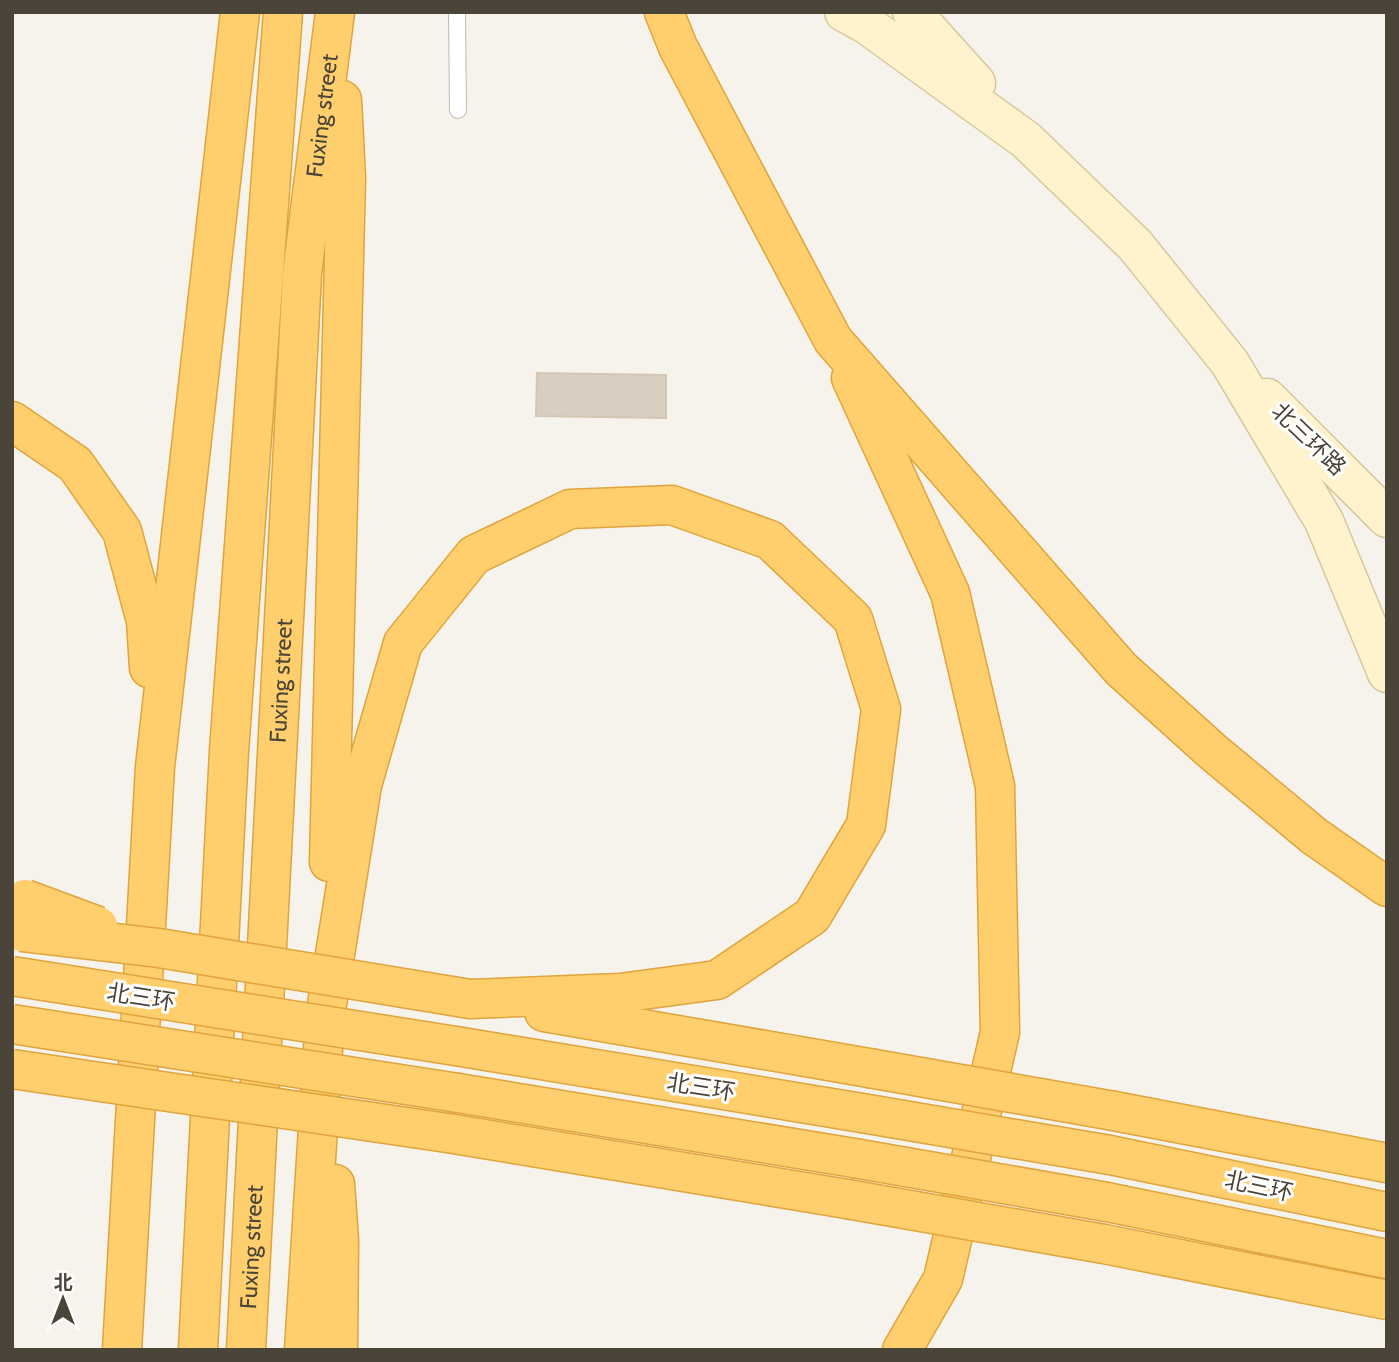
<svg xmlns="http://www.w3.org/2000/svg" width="1399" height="1362" font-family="Cabin,'Noto Sans SC',sans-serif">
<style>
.building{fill:#d8cfc1;stroke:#d3c7b4;stroke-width:2}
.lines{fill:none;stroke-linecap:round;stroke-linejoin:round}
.lane-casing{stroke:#c2bbae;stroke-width:18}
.secondary-casing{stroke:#d6c79b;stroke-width:41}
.highway-casing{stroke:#e0a43c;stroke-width:41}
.lane{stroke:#fff;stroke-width:16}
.secondary{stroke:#fff3cd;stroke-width:38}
.highway{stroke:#ffcf6e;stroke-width:38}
.highway-bridge-casing{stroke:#e0a43c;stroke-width:41;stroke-linecap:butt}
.highway-bridge{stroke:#ffcf6e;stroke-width:38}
.labels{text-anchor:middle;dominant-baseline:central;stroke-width:6;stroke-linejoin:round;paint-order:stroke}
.street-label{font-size:23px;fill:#4b4439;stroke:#fff}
</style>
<rect width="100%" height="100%" fill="#f6f3ec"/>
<!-- building -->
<path class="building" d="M 537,373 L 666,375 L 666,418 L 536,416 Z"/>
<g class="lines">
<defs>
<path id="lane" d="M 457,12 L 458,110"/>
<path id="secondary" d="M 844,12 L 866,24 L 1026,140 L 1135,245 L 1230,363 L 1324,521 L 1387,673
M 912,12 L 976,83
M 1267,398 L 1387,518"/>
<g id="highway">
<path d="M 664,12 L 678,47 L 833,340 L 1121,669 L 1212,751 L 1314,836 L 1387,887"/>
<path d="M 851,378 L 950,593 L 995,786 L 1000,1032 L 943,1279 L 902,1350"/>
<path d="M 12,421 L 75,464 L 122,531 L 146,621 L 149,668"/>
<path d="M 329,862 L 346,178 L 342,100"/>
<path d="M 544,1012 L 869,1068"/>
<path d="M 462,1047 L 862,1113"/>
<path d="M 458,1093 L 854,1158"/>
<path d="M 1114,1111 L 1387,1163"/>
<path d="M 454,1134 L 847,1199"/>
<path d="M 1110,1155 L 1387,1212"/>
<path d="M 335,1184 L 339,1240 L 338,1350"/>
<path d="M 1107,1202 L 1387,1259"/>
<path d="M 1104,1244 L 1387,1300"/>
<path d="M 122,1350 L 155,767 L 240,12"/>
<path d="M 198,1350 L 229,751 L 283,12"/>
<path id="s1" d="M 246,1350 L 302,274 L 335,12"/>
<path d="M 304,1350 L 325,1017 L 362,785 L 403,643 L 474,555 L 570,509 L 672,505 L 770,540 L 853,619 L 881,709 L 866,825 L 812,916 L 717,980 L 620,993 L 470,999"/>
</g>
</defs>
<!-- lane casing -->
<use href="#lane" class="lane-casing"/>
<!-- secondary casing -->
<use href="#secondary" class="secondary-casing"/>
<!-- highway casing -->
<use href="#highway" class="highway-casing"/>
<!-- lane -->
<use href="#lane" class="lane"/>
<!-- secondary -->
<use href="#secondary" class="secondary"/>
<!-- highway -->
<use href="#highway" class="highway"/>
<defs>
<path id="highway-bridge" d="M 25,899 L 98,926
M 21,932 L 159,948 L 470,999
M 12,976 L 462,1047
M 12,1024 L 458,1093
M 869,1068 L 1114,1111
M 12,1069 L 454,1134
M 862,1113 L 1110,1155
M 854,1158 L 1107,1202
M 847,1199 L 1104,1244"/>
</defs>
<!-- highway-bridge casing -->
<use href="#highway-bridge" class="highway-bridge-casing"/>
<!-- highway-bridge -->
<use href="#highway-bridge" class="highway-bridge"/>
</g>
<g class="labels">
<!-- street labels -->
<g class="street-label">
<text stroke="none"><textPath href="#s1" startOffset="1237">Fuxing street</textPath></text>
<text transform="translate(1309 439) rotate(44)">北三环路</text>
<text stroke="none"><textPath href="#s1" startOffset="670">Fuxing street</textPath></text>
<text transform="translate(141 997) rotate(9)">北三环</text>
<text transform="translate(701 1087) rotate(9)">北三环</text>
<text transform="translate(1259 1186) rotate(12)">北三环</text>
<text stroke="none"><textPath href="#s1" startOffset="103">Fuxing street</textPath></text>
</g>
</g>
<!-- border -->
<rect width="1399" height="1362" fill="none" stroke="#4b4439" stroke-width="28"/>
<!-- north arrow -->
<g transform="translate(63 1299)" stroke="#ffffff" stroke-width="5" paint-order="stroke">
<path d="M0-5L12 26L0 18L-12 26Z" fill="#4b4439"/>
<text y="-10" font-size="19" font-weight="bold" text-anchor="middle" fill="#4b4439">北</text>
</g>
</svg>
